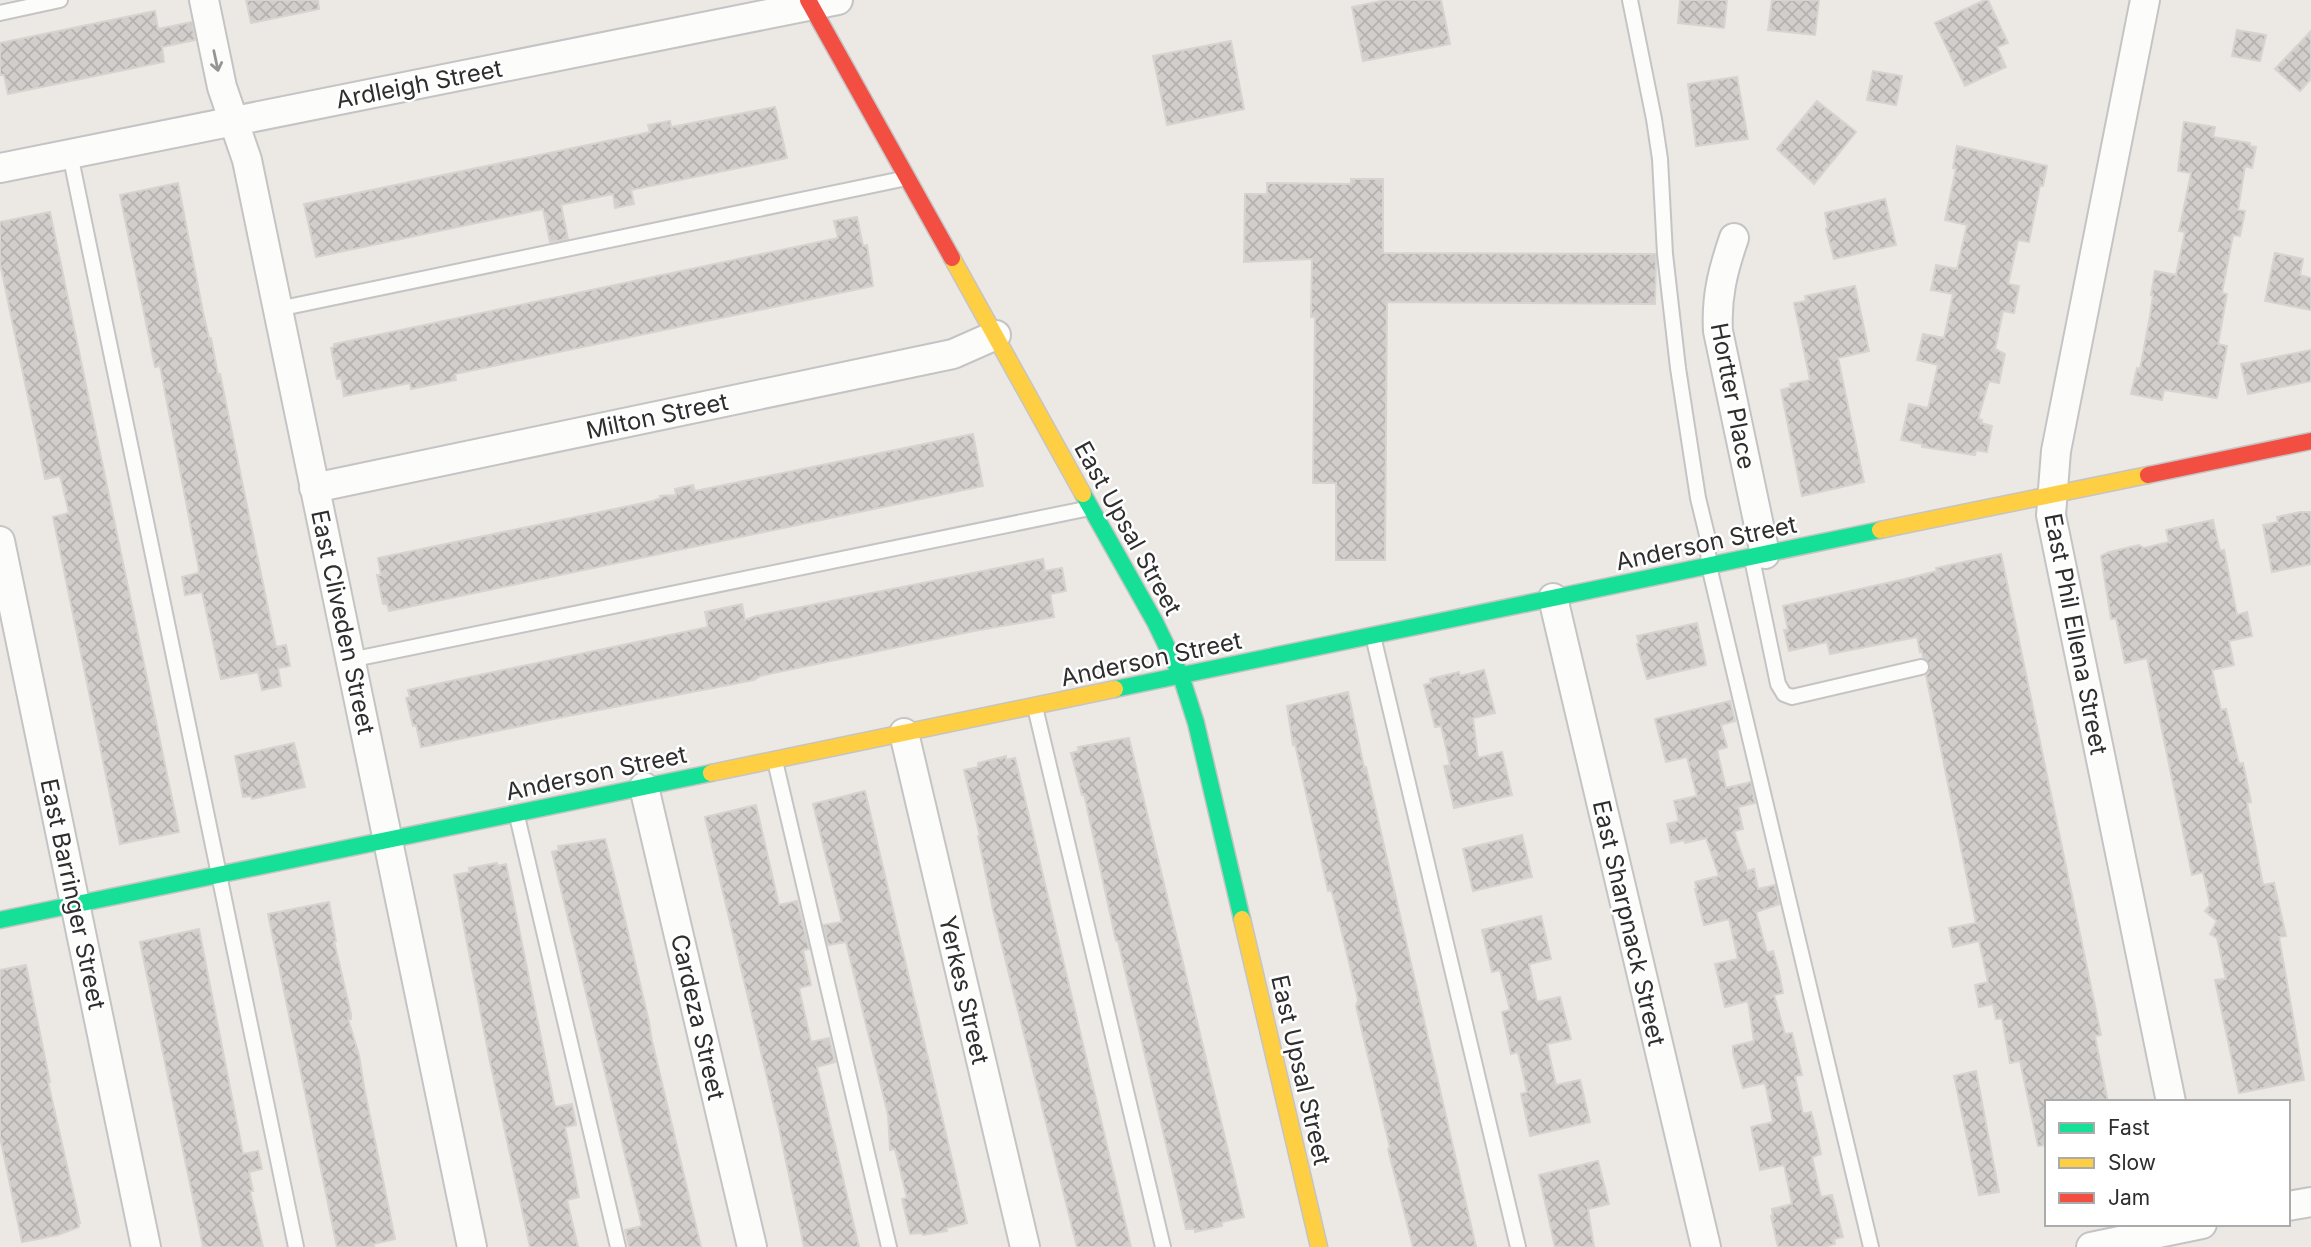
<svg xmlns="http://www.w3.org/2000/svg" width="2311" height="1247" font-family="Inter,sans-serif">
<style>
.building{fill:url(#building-cross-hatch);stroke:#d7d4d0;stroke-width:2}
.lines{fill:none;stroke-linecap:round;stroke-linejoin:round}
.lane-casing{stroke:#c5c4c5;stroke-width:18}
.street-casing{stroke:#c5c4c5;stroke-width:32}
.fast-casing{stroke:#c5c4c5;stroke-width:19}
.slow-casing{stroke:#c5c4c5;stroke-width:19}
.jam-casing{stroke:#c5c4c5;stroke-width:19}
.lane{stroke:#fcfcfb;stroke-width:14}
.street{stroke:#fcfcfb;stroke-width:28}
.fast{stroke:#16e098;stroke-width:16}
.slow{stroke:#ffcf43;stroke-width:16}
.jam{stroke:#f24e42;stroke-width:16}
.oneway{stroke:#959594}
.labels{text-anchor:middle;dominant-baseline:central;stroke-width:5;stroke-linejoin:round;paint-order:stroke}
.street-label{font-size:24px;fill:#2e2e2e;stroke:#fff}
</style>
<defs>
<pattern id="building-cross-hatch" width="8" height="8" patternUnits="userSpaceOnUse" patternTransform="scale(1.75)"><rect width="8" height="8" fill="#d1cecb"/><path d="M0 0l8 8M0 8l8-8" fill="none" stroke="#b4b1af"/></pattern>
</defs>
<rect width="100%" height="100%" fill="#ece8e4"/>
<!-- building -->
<path class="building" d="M 246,0 L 318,0 L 319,9 L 251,23 Z
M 1386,0 L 1441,0 L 1450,44 L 1363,61 L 1352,7 Z
M 1680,0 L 1727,0 L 1724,28 L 1678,23 Z
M 1772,0 L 1819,0 L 1815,35 L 1768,30 Z
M 1985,0 L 1988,0 L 2008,43 L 1997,47 L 2006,67 L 1965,86 L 1935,23 Z
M 155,11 L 158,29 L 192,22 L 195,40 L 162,47 L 164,62 L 158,63 L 8,94 L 4,75 L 0,75 L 0,43 Z
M 2237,30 L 2266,35 L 2260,61 L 2232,56 Z
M 2311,31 L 2311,79 L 2300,91 L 2275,69 Z
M 1231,41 L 1244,109 L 1167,125 L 1153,56 Z
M 1873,71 L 1902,76 L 1896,105 L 1867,100 Z
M 1737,77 L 1748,139 L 1696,146 L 1688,84 Z
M 1817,101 L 1856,132 L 1814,184 L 1777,149 Z
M 775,107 L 787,158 L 631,190 L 634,204 L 615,208 L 613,194 L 565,204 L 561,205 L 568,239 L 550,242 L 543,209 L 316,257 L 304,204 L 650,132 L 648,125 L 670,121 L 671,127 Z
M 2184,122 L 2215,127 L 2213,137 L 2250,143 L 2249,146 L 2256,147 L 2252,168 L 2245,166 L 2238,210 L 2245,211 L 2240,236 L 2233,235 L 2222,293 L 2227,294 L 2218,344 L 2227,346 L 2217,398 L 2164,390 L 2162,400 L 2131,394 L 2137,368 L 2140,369 L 2150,316 L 2153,295 L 2151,295 L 2155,271 L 2176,275 L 2185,232 L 2179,231 L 2191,173 L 2178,171 Z
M 1957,146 L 2047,166 L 2043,186 L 2040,185 L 2029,242 L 2018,240 L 2008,284 L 2019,286 L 2014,313 L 2003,311 L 1995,349 L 2005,354 L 1999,383 L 1989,381 L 1978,419 L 1982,420 L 1981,423 L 1992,426 L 1987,452 L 1976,450 L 1975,455 L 1922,447 L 1922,444 L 1901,440 L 1909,404 L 1928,408 L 1938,365 L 1917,360 L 1923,334 L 1944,338 L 1953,294 L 1931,290 L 1936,265 L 1957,269 L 1967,225 L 1945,220 L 1956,169 L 1953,168 Z
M 1351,179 L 1383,179 L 1383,253 L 1655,254 L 1656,257 L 1655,304 L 1387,302 L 1385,560 L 1336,560 L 1336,483 L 1313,483 L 1315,317 L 1311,317 L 1312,259 L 1244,262 L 1245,194 L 1267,194 L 1267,183 L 1351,184 Z
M 178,183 L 203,312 L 209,338 L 211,338 L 218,375 L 220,374 L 276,647 L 286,645 L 290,666 L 278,668 L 281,686 L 262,690 L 258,672 L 221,679 L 202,592 L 185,595 L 182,577 L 198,573 L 199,570 L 160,366 L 155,367 L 120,195 Z
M 1885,199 L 1896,245 L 1834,259 L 1826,229 L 1828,228 L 1825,213 Z
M 50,212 L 179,832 L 120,844 L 53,517 L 69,513 L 60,476 L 45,479 L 0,263 L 0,222 Z
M 857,217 L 863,246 L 867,245 L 873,286 L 455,374 L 456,380 L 411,389 L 410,383 L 344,396 L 341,378 L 337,379 L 331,348 L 334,347 L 334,344 L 838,238 L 834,221 Z
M 2275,253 L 2303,259 L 2300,275 L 2311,278 L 2311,310 L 2265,301 Z
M 1855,286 L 1869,351 L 1838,358 L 1864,482 L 1802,496 L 1781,390 L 1791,387 L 1790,384 L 1810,380 L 1794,303 L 1806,301 L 1805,296 Z
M 2311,350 L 2311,381 L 2248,394 L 2241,364 Z
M 973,434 L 983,486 L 389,611 L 387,604 L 383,604 L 377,575 L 381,575 L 378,558 L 653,501 L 661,498 L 660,496 L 676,495 L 675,489 L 693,485 L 695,491 Z
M 2300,512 L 2311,512 L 2311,564 L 2272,572 L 2263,525 L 2278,522 L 2277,517 Z
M 2213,520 L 2220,551 L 2224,550 L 2237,615 L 2247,612 L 2252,636 L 2229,641 L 2234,665 L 2212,670 L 2221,710 L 2226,709 L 2239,764 L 2243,763 L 2251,802 L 2247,803 L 2263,885 L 2274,883 L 2286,936 L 2279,937 L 2304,1080 L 2239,1093 L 2215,980 L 2226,979 L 2217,938 L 2210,934 L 2217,921 L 2205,911 L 2210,905 L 2203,872 L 2192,875 L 2147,658 L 2125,663 L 2116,618 L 2111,619 L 2101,556 L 2109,552 L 2139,545 L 2144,548 L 2169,542 L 2166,530 Z
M 2001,554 L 2101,1035 L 2095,1036 L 2108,1102 L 2047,1102 L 2047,1145 L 2038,1146 L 2020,1061 L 2010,1063 L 2002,1018 L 1996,1019 L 1993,1004 L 1979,1007 L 1975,985 L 1988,982 L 1979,941 L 1953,947 L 1949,928 L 1976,923 L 1926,675 L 1930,666 L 1923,658 L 1922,651 L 1920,652 L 1917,637 L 1830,654 L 1827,642 L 1789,651 L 1784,630 L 1788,630 L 1783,606 L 1905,579 L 1937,571 L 1936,568 Z
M 1043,559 L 1045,571 L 1062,568 L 1066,591 L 1050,594 L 1054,617 L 974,631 L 760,676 L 754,680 L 568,716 L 427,746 L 421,747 L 416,725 L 413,726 L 406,698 L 410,697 L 408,690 L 708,627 L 705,612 L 742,604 L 745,620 L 756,616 Z
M 1697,623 L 1706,665 L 1647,679 L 1637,644 L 1639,643 L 1637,636 Z
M 1484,670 L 1495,713 L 1473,718 L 1478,758 L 1502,752 L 1512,795 L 1454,808 L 1444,766 L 1450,765 L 1441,726 L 1435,727 L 1424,685 L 1431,683 L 1430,679 L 1459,672 L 1460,676 Z
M 1348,692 L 1364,767 L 1366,767 L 1476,1247 L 1413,1247 L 1388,1149 L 1390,1148 L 1356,1006 L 1358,1000 L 1333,896 L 1331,890 L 1328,891 L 1295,744 L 1293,745 L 1287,706 Z
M 1730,701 L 1735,721 L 1721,725 L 1727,747 L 1717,750 L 1726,788 L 1751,782 L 1755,803 L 1738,807 L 1743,829 L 1734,831 L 1747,871 L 1754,869 L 1758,889 L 1775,885 L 1780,904 L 1756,912 L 1767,953 L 1773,951 L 1779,972 L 1783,993 L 1774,995 L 1785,1034 L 1792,1033 L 1802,1075 L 1795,1076 L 1803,1114 L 1811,1112 L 1817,1134 L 1821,1154 L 1812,1157 L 1821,1197 L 1832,1195 L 1843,1237 L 1834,1239 L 1835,1244 L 1823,1247 L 1778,1247 L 1771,1216 L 1773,1215 L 1772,1209 L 1792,1204 L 1784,1165 L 1760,1170 L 1751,1127 L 1773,1122 L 1765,1083 L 1743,1088 L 1733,1053 L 1733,1046 L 1754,1041 L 1748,1001 L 1725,1007 L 1715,964 L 1738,959 L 1729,919 L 1704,925 L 1695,889 L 1697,889 L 1695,882 L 1719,876 L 1706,838 L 1685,843 L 1684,840 L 1671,843 L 1667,824 L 1679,821 L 1674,801 L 1697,796 L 1687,757 L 1666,762 L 1655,719 Z
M 1129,738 L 1244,1217 L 1222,1222 L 1222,1226 L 1195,1232 L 1195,1229 L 1186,1229 L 1118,941 L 1116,941 L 1084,794 L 1082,795 L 1071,753 L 1079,751 L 1078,747 Z
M 294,743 L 305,787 L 252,799 L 251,796 L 243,797 L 235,756 Z
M 1006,756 L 1006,760 L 1015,758 L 1024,795 L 1131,1247 L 1077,1247 L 993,910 L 978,836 L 980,836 L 964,770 L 978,767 L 978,763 Z
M 865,791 L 967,1223 L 946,1228 L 947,1231 L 923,1235 L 922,1233 L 910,1234 L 902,1199 L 907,1198 L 895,1149 L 890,1150 L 888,1115 L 846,942 L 828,945 L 823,925 L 842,922 L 813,804 Z
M 756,805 L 779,905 L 797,901 L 809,949 L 803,950 L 811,985 L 799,988 L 811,1042 L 829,1038 L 835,1062 L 817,1067 L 859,1247 L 804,1247 L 779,1128 L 705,817 Z
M 1522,835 L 1532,877 L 1473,891 L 1463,849 Z
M 605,839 L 620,898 L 649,1022 L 652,1041 L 701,1247 L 629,1247 L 625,1230 L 642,1226 L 552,852 L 559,850 L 558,846 Z
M 497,863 L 498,866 L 506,864 L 555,1107 L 572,1104 L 576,1125 L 565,1127 L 579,1197 L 567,1200 L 578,1247 L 530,1247 L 490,1062 L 454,875 L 470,872 L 469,868 Z
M 329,902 L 336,941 L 334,941 L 351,1014 L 351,1019 L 348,1019 L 359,1055 L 365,1092 L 395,1239 L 374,1244 L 374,1247 L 337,1247 L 268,914 Z
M 1541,916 L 1551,959 L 1529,964 L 1537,1002 L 1560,997 L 1571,1039 L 1547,1044 L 1556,1085 L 1580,1080 L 1590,1122 L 1530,1136 L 1521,1094 L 1527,1092 L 1518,1052 L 1511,1054 L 1502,1012 L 1510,1010 L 1500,970 L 1492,972 L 1482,930 Z
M 199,929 L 243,1154 L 258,1151 L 262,1169 L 249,1172 L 253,1191 L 250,1191 L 263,1247 L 203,1247 L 140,942 Z
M 26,965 L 50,1082 L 48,1082 L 80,1223 L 78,1223 L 79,1227 L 58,1235 L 22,1242 L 0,1137 L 0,970 Z
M 1976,1071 L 1999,1192 L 1979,1195 L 1954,1076 Z
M 1598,1161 L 1609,1204 L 1588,1209 L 1594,1247 L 1555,1247 L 1539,1175 Z"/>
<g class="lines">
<defs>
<path id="lane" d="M 1630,0 L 1654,119 L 1660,159 L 1665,254 L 1678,368 L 1698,498 L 1707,535 L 1709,566 L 1871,1247
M 0,13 L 60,0
M 70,154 L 296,1247
M 278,309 L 907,178
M 1752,559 L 1778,684 L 1784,694 L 1792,697 L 1921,667
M 1373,636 L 1518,1247
M 350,660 L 1090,508
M 1035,707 L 1163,1247
M 775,761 L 889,1247
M 517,816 L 618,1247"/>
<path id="street" d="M 204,0 L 222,87 L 247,160 L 472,1247
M 2145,0 L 2056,451 L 2051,515 L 2171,1102
M 0,168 L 838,0
M 1734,238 C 1723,270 1716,297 1718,331 L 1765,554
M 314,488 L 953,354 L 996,335
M 0,541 L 146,1247
M 1553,598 L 1706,1247
M 904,733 L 1025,1247
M 644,787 L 752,1247
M 2288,1206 L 2311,1202
M 2091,1247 L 2202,1224"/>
<path id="fast" d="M 1083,494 L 1155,622 L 1181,676 L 1196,723 L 1242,919
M 1115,689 L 1880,530
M 0,920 L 711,773"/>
<path id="slow" d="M 952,258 L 1083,494
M 1880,530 L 2148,475
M 711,773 L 1115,689
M 1242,919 L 1319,1247"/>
<path id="jam" d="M 808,0 L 952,258
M 2148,475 L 2311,441"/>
</defs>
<!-- lane casing -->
<use href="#lane" class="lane-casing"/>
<!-- street casing -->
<use href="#street" class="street-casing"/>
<!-- fast casing -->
<use href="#fast" class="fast-casing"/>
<!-- slow casing -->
<use href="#slow" class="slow-casing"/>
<!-- jam casing -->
<use href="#jam" class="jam-casing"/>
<!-- lane -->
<use href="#lane" class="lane"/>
<!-- street -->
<use href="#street" class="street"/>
<!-- fast -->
<use href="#fast" class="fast"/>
<!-- slow -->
<use href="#slow" class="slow"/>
<!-- jam -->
<use href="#jam" class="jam"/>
</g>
<!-- one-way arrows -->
<defs><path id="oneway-shaft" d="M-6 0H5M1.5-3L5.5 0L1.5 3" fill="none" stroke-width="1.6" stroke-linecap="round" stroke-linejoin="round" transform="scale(1.75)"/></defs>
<use class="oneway" href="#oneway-shaft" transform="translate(216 61) rotate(78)"/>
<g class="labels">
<!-- street labels -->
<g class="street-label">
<text transform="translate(419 84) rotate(-11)">Ardleigh Street</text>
<text transform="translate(1733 396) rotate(79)">Hortter Place</text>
<text transform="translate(657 416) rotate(-12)">Milton Street</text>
<text transform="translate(1128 528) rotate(61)">East Upsal Street</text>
<text transform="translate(1706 543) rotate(-12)">Anderson Street</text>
<text transform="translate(343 622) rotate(78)">East Cliveden Street</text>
<text transform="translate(2076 634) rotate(79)">East Phil Ellena Street</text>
<text transform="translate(1151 659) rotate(-12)">Anderson Street</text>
<text transform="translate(596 773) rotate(-12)">Anderson Street</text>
<text transform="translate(73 894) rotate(78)">East Barringer Street</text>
<text transform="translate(1629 923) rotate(77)">East Sharpnack Street</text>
<text transform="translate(964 990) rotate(77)">Yerkes Street</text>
<text transform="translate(698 1017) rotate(77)">Cardeza Street</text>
<text transform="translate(1301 1070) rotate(77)">East Upsal Street</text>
</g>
</g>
<!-- legend -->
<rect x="2045" y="1100" width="245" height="126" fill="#ffffff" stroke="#ababab" stroke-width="2"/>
<rect x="2059" y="1123" width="35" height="10" fill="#16e098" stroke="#ababab" stroke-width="2"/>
<text x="2108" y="1135" font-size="21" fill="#2e2e2e">Fast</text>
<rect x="2059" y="1158" width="35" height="10" fill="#ffcf43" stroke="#ababab" stroke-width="2"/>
<text x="2108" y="1170" font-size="21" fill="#2e2e2e">Slow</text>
<rect x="2059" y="1193" width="35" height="10" fill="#f24e42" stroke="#ababab" stroke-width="2"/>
<text x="2108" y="1205" font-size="21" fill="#2e2e2e">Jam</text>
</svg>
